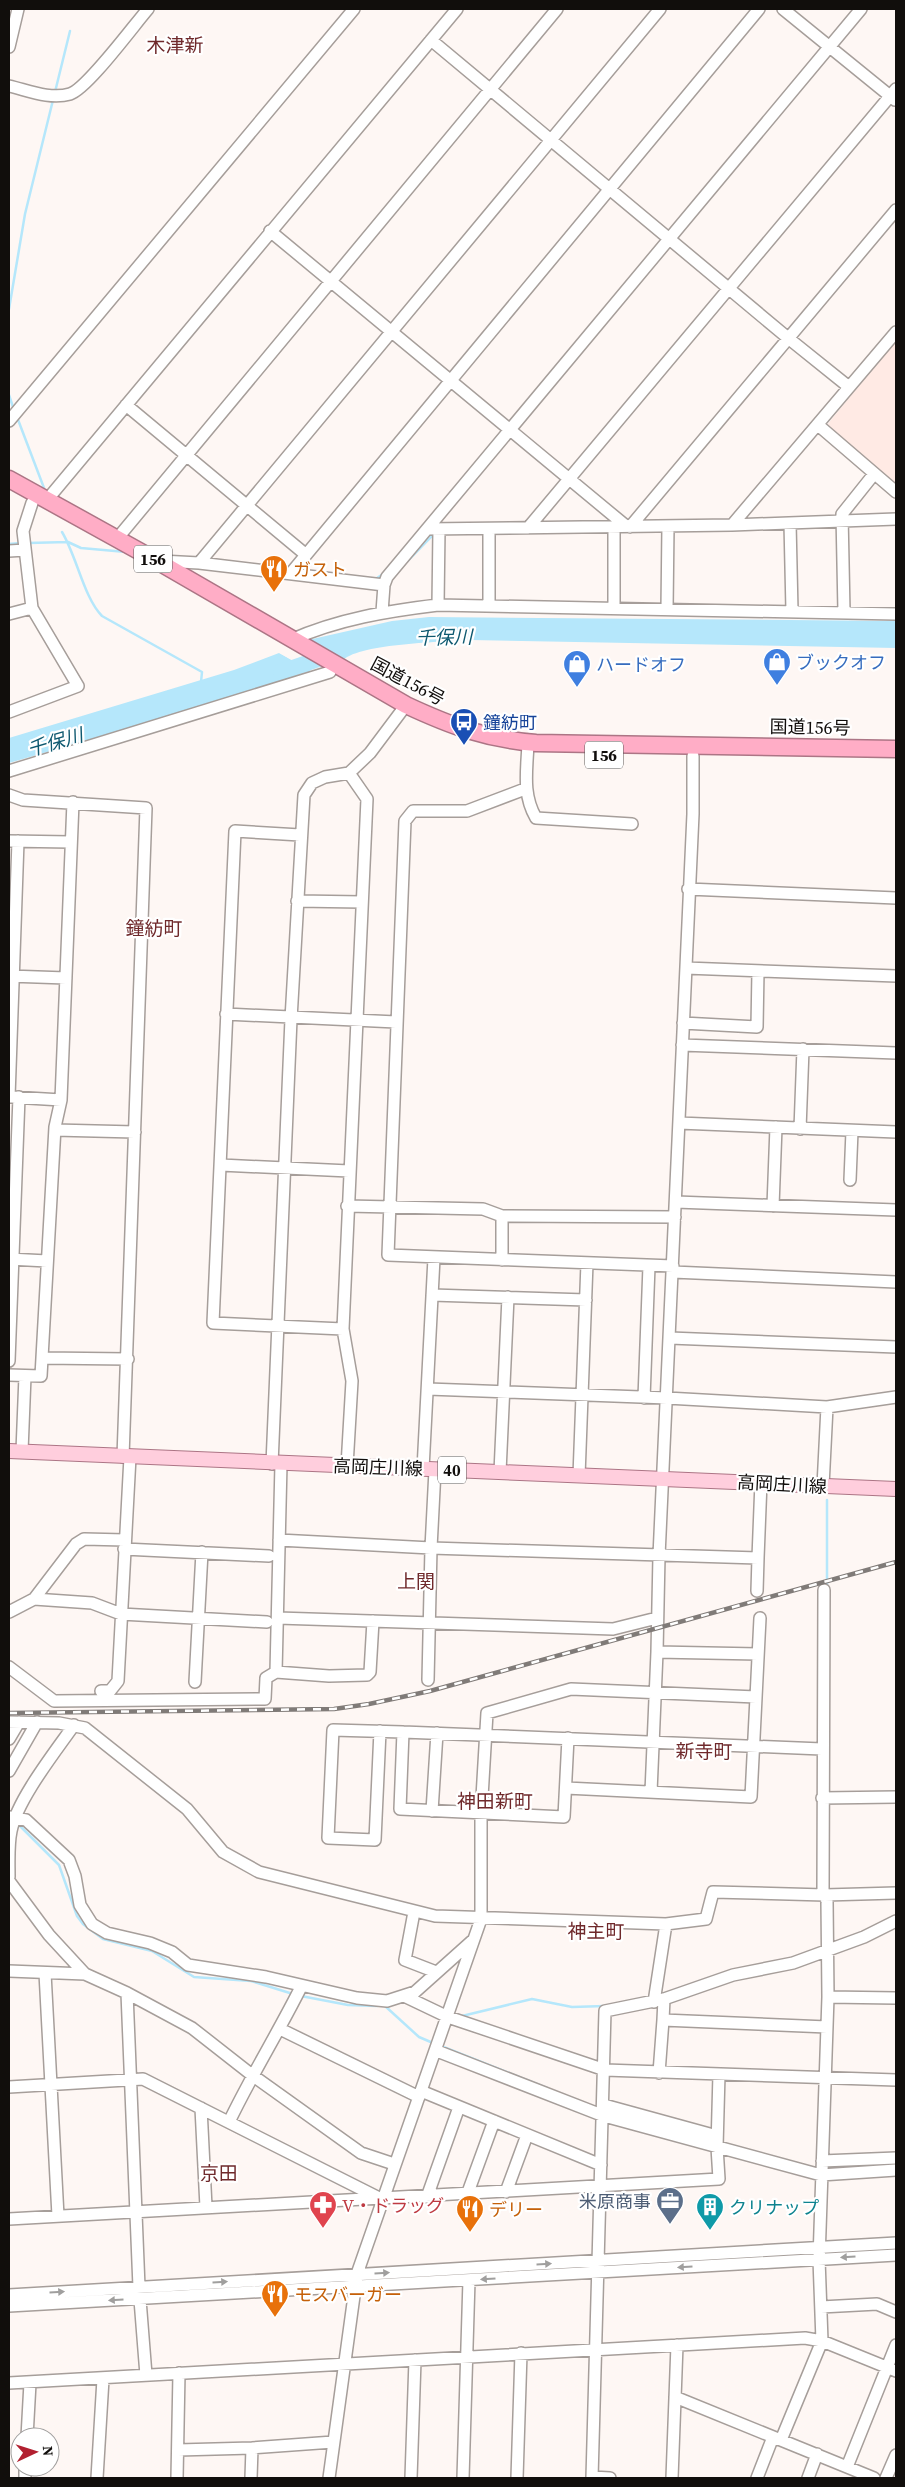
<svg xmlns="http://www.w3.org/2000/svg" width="905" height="2487" font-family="'Source Serif 4','Noto Sans JP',serif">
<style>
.education{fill:#ffeae4}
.water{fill:#b5e7fb}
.pier{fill:#fef7f4}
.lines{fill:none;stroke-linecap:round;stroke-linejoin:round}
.stream{stroke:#b5e7fb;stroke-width:2.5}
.river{stroke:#b5e7fb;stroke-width:16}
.minor-casing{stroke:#a69e9a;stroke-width:14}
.major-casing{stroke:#ac7585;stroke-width:16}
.highway-casing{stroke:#ac7585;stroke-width:19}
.minor{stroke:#fff;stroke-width:11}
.major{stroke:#ffcedd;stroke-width:14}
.highway{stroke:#ffadc6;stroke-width:16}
.rail-casing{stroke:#807b78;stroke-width:4.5}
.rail{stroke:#fff;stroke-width:2.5;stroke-dasharray:8;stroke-linecap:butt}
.oneway{fill:#a09f9e}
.labels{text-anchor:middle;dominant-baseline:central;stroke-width:4.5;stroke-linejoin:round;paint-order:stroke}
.shield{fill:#fff;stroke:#585655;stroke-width:1}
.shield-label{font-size:16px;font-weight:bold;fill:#110e0c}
.food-label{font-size:18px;fill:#c56008;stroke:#fff;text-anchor:start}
.shop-label{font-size:18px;fill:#366cbe;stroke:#fff;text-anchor:start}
.street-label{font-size:18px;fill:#110e0c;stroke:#fff}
.transit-label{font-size:18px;fill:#164399;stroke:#fff;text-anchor:start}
.service-label{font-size:18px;fill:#4e5e75;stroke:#fff;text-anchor:end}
.health-label{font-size:18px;fill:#be3a42;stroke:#fff;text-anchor:start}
.culture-label{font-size:18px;fill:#0d838f;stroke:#fff;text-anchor:start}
.neighbourhood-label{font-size:19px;fill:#6f292b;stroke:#fff}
.water-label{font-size:19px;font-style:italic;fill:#0e5970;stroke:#fff}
</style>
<rect width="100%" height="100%" fill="#fef7f4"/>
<!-- education -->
<path class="education" d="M 896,340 L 896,491 L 823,430 Z"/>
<!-- water -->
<path class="water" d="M 429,617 L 896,621 L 896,648 L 471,640 C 444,642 362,643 343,660 L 308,640 L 392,621 Z
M 279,653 L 313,672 L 303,673 L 244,695 L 9,763 L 9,738 L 234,670 Z"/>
<!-- pier -->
<path class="pier" d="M 276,651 L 280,651 L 314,670 L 315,673 Z"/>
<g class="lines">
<!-- stream -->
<path class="stream" d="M 55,92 L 70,31
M 9,309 L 25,214 L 53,100
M 9,395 L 14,410
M 17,417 L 44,488
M 62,532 C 77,557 84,598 102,616 L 202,672 L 201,682
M 28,543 L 68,542 L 81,548 L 126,552
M 9,544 L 20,543
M 271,566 L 290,568
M 396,573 L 434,534
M 374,580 L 386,572
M 827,1500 L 827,1589
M 18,1824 L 59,1865 L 77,1916 L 83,1924 L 103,1939 L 152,1951 L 194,1977 L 251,1981 L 293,1994
M 301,1996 L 348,2005 L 377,2006
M 385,2006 L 419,2037 L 433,2043
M 462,2016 L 532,1999 L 572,2007 L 605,2006
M 441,2046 L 547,2088
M 826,2167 L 896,2164"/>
<!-- river -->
<path class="river" d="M 281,672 L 333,654"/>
<defs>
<path id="minor" d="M 783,9 L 895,100
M 431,40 L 788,338 L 849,387
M 9,47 L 18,9
M 9,86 C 27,90 50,100 70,94 C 87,89 134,25 148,9
M 270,231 L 626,526
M 126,405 L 305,554
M 9,421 L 354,9
M 818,425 L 896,492
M 47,500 L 457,9
M 790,523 L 792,611
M 732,525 L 896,332
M 614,527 L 614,608
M 630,527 L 896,210
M 528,528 L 896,89
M 427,529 L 732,525 L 896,519
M 116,540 L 557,9
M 9,551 L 25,550
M 161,561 L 199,563 L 384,585
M 199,563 L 660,9
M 291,573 L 759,9
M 438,605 L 439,529
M 489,606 L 489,529
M 667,609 L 668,526
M 382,612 L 384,585 L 387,577 L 861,9
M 844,612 L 842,514 L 874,474
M 9,614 L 32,608
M 291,640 C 338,619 388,611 438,605 L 896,614
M 9,712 L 78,686 L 32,608 L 23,531 L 32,503
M 528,743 C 527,770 522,794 536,818 L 632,824
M 9,771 L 330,672
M 525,789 L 467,811 L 413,811 L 405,821 L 388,1255 L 673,1266
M 9,795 L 23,800 L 146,808 L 123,1457
M 300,835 L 235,831 L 213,1323 L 343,1329
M 9,841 L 70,842
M 688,889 L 896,898
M 297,901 L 362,902
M 686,968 L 896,976
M 9,976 L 66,978
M 226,1014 L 396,1022
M 683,1023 L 757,1027 L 758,971
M 682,1045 L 896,1053
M 9,1097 L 18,841
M 12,1097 L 61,1100
M 679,1123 L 896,1132
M 800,1129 L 803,1049
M 55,1130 L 135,1132
M 221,1165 L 349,1171
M 850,1180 L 852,1131
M 676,1202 L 896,1210
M 347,1206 L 483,1209 L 502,1216 L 675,1217
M 773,1206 L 776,1127
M 9,1259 L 47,1261
M 502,1260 L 502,1216
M 673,1272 L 896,1282
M 432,1295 L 586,1300
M 670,1338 L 896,1347
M 42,1358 L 55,1127 L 61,1100 L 73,802
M 9,1361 L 19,1097
M 9,1375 L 41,1376 L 42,1358 L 128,1359
M 428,1389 L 667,1398 L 827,1407 L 896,1397
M 644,1398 L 649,1266
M 22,1451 L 25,1376
M 272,1464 L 291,1019 L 304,795 L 312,783 L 325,777 L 349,773 L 370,753 L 406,705
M 347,1466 L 352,1381 L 343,1329 L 367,799 L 349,773
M 423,1469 L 434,1258
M 500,1472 L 508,1297
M 579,1476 L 587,1263
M 823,1486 L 827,1407
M 279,1540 L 431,1548 L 758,1558 L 761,1482
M 124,1549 L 269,1556
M 757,1591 L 758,1558
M 34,1599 L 92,1603 L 121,1614 L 267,1622
M 9,1612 L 34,1599 L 76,1544 L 84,1539 L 125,1540
M 278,1618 L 613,1629 L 657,1618
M 657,1652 L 659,1556 L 693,814 L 693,756
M 9,1667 L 54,1701 L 265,1699 L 266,1678 L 276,1672 L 281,1464
M 276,1672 L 329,1676 L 367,1675 L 370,1672 L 373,1621
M 428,1680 L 431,1548 L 435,1470
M 195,1682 L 202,1552
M 101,1691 L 110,1691 L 118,1681 L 130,1457
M 9,1722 L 59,1723 L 85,1728 L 187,1809 L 223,1852 L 259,1872 L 435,1916 L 666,1924 L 706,1919 L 713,1892 L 825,1895 L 896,1893
M 380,1731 L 375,1840 L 328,1838 L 333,1730 L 403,1732 L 822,1749
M 403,1732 L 400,1809 L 564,1817 L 568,1738
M 9,1739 L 19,1722
M 9,1771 L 37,1722
M 566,1788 L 751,1797 L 760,1618
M 651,1792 L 657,1652 L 758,1654
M 822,1798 L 896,1797
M 432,1811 L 437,1733
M 9,1817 L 26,1820 L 69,1860 L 75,1876 L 80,1905 L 92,1924 L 107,1933 L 150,1943 L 172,1952 L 188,1965 L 266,1977 L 357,1998 L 387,2001 L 415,1992 L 472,1941
M 9,1877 C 9,1862 8,1845 11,1831 C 17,1800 55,1752 74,1725
M 9,1881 L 49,1935 L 85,1974 L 127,1993 L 192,2028 L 252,2075 L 361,2153 L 394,2164
M 414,1912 L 405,1960 L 436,1972
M 9,1971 L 85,1974
M 45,1973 L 58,2216
M 127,1993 L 139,2287 L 146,2375
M 404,1996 L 448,2017 L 605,2070 L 896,2080
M 828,1997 L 896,1998
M 664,1999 L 663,2020 L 827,2027
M 654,2002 L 666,1924
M 280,2029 L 419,2097
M 437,2051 L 604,2116 L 821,2175 L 896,2170
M 659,2073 L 663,2020
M 9,2087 L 143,2079 L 381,2199
M 421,2091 L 601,2165
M 604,2105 L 717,2136
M 201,2108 L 206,2207
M 229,2122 C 251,2076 278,2033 301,1987
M 822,2161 L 896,2158
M 506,2192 L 527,2135
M 467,2195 L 494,2121
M 427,2197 L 459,2107
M 9,2219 L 719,2179 L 717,2147 L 719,2074
M 9,2295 L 896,2243
M 9,2306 L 896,2255
M 821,2307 L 877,2304 L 896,2312
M 9,2383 L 805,2338 L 822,2341 L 896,2371
M 675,2397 L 874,2478
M 27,2437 L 30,2383
M 781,2440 L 822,2341 L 819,2259 L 828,1997 L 827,1901 L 823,1892 L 824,1590
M 178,2450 L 252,2448 L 333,2442
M 847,2467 L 896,2345
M 592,2477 L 610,2478
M 25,2478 L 25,2467
M 97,2478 L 103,2379
M 177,2478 L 179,2373
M 251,2478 L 252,2448
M 329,2478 L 357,2274 L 481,1919 L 481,1814 L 487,1713 L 571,1689 L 756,1697
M 411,2478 L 415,2360
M 463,2478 L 469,2280
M 517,2478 L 521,2353
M 592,2478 L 605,2011 L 664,1999 L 733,1975 L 793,1963 L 864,1937 L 896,1921
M 672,2478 L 677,2345
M 757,2478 L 773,2437
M 808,2478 L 817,2454
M 886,2478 L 896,2455"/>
<path id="major" d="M 9,1451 L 896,1489"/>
<path id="highway" d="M 9,479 L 157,561 L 406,705 C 451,726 486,739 536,743 L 896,749"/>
</defs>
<!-- minor casing -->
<use href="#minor" class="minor-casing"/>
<!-- major casing -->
<use href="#major" class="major-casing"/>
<!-- highway casing -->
<use href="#highway" class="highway-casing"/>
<!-- minor -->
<use href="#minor" class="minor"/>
<!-- major -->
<use href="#major" class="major"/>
<!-- highway -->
<use href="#highway" class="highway"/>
<defs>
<path id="rail" d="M 9,1713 L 334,1709 L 369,1704 L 430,1691 L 896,1562"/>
</defs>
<!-- rail casing -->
<use href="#rail" class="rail-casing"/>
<!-- rail -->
<use href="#rail" class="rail"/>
</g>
<!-- one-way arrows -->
<defs><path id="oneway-solid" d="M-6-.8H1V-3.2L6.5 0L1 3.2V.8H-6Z" transform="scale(1.25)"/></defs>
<g class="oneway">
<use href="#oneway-solid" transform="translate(848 2257) rotate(177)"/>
<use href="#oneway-solid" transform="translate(544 2264) rotate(-3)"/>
<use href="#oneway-solid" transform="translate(685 2267) rotate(177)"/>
<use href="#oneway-solid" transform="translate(382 2273) rotate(-3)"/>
<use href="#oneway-solid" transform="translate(488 2279) rotate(176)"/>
<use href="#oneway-solid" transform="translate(220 2282) rotate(-3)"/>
<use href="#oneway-solid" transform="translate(57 2292) rotate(-3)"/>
<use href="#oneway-solid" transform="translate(116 2300) rotate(177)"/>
</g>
<!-- icons -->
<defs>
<symbol id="restaurant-pin" viewBox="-11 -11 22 30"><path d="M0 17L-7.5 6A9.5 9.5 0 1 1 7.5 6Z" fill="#e8710a" stroke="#fff"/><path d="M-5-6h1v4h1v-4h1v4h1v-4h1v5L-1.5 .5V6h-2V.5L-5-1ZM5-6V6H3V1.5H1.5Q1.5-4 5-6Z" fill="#fff"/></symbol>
<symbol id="shop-pin" viewBox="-11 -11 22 30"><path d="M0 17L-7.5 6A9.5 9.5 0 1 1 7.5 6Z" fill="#3f7fe0" stroke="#fff"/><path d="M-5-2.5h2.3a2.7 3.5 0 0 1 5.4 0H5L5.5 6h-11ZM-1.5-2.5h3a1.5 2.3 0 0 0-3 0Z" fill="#fff"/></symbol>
<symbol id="bus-pin" viewBox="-11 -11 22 30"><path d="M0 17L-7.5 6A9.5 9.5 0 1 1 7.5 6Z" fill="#1a4fb4" stroke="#fff"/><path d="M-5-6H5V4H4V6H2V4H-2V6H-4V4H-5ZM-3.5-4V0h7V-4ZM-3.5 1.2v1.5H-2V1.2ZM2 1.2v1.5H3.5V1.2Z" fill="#fff"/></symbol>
<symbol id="office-pin" viewBox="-11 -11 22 30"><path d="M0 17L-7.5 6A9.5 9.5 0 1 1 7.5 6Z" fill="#5c6f8a" stroke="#fff"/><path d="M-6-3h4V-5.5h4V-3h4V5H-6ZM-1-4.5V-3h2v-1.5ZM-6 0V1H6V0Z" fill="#fff"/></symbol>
<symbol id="pharmacy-pin" viewBox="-11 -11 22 30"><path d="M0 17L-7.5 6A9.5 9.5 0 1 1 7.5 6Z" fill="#e0444e" stroke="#fff"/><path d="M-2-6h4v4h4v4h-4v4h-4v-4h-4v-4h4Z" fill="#fff"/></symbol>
<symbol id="building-pin" viewBox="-11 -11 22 30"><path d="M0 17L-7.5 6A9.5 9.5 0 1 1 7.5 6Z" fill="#0f9aa8" stroke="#fff"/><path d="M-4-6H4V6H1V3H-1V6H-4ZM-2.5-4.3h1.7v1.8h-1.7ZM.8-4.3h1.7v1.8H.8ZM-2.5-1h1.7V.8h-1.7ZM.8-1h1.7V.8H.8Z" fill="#fff"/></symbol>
</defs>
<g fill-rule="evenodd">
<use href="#restaurant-pin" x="258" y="553" width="32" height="43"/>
<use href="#shop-pin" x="761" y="646" width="32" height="43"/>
<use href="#shop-pin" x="561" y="648" width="32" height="43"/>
<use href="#bus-pin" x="448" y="706" width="32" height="43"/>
<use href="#office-pin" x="654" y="2185" width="32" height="43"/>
<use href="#pharmacy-pin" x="307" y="2189" width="32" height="43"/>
<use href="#building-pin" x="694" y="2191" width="32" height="43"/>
<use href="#restaurant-pin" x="454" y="2193" width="32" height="43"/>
<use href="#restaurant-pin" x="259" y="2278" width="32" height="43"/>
</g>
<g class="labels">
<!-- shield labels -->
<g class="shield">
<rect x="134" y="545.5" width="38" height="27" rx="4"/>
<rect x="585" y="741.5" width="38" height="27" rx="4"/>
<rect x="438" y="1456.5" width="28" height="27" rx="4"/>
</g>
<g class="shield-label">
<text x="153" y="559">156</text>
<text x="604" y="755">156</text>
<text x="452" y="1470">40</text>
</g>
<!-- food labels -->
<g class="food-label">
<text x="293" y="569">ガスト</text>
<text x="489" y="2209">デリー</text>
<text x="294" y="2294">モスバーガー</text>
</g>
<!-- shop labels -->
<g class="shop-label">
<text x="796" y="662">ブックオフ</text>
<text x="596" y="664">ハードオフ</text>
</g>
<!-- street labels -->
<g class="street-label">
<text transform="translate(408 681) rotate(28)">国道156号</text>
<text transform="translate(810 727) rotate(1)">国道156号</text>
<text transform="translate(378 1467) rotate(2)">高岡庄川線</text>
<text transform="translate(782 1484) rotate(3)">高岡庄川線</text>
</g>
<!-- transit labels -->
<g class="transit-label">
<text x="483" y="722">鐘紡町</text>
</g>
<!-- service labels -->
<g class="service-label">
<text x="651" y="2201">米原商事</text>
</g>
<!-- health labels -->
<g class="health-label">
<text x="342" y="2205">V・ドラッグ</text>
</g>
<!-- culture labels -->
<g class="culture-label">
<text x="729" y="2207">クリナップ</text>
</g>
<!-- neighbourhood labels -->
<g class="neighbourhood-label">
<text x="175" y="45">木津新</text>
<text x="154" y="928">鐘紡町</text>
<text x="416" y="1581">上関</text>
<text x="704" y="1751">新寺町</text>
<text x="495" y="1801">神田新町</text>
<text x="596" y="1931">神主町</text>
<text x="219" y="2173">京田</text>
</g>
<!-- water labels -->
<g class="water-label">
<text transform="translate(444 637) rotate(-1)">千保川</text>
<text transform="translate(55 742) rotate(-16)">千保川</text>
</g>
</g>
<!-- border -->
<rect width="905" height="2487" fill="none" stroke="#110e0c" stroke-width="20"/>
<!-- north arrow -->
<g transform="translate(35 2452) rotate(86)"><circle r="24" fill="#ffffff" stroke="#a09f9e"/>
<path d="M0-4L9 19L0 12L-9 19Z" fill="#b22030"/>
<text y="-8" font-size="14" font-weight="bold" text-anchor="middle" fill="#110e0c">N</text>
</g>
</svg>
